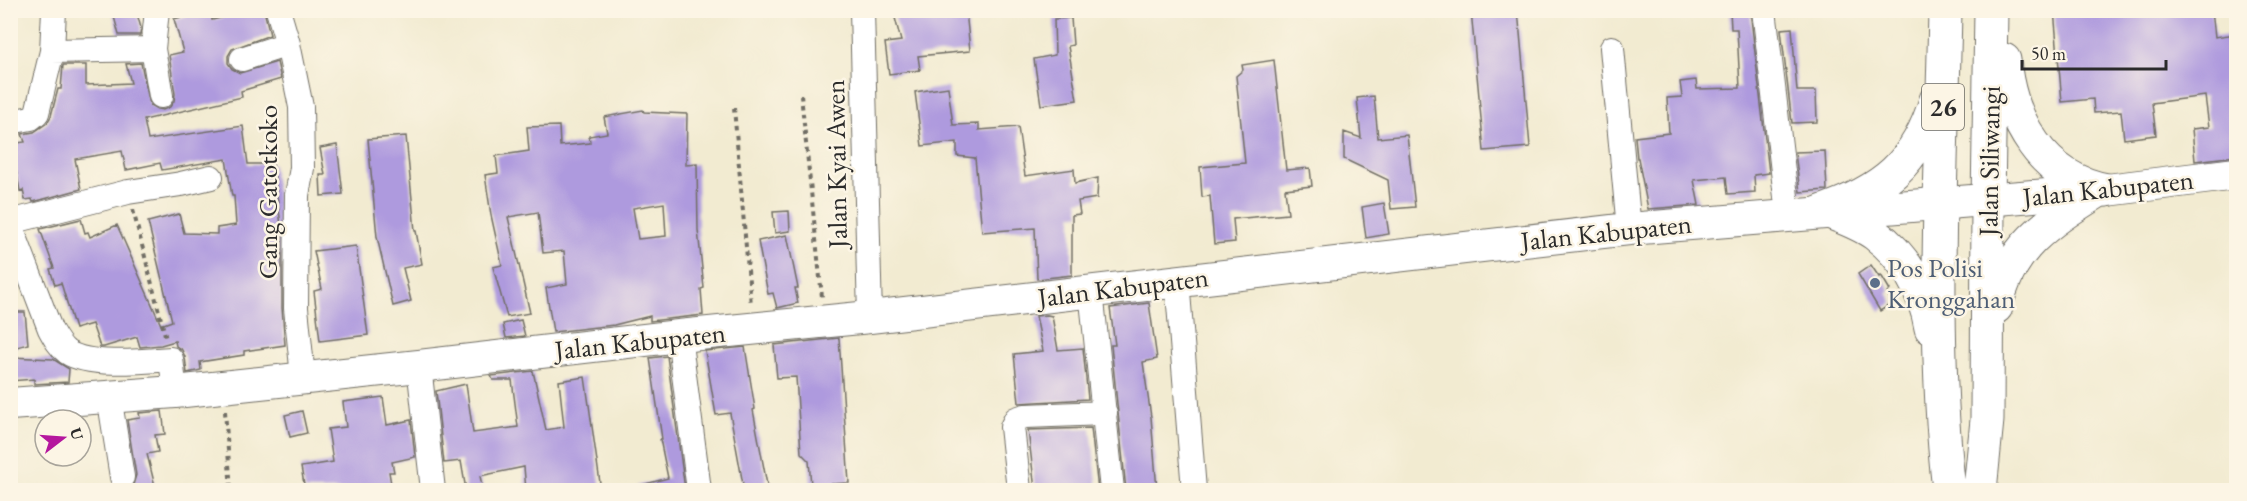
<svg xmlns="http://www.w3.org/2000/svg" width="2247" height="501" font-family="'EB Garamond',serif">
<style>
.building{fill:#ae9ade;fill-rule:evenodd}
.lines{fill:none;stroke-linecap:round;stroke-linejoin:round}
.minor-casing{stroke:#716e65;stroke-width:26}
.major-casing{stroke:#716e65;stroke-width:34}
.highway-casing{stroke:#716e65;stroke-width:35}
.path{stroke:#716e65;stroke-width:4;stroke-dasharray:4.5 4.5;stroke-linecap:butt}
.minor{stroke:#fff;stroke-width:24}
.major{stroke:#fff;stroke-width:32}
.highway{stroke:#fff;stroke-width:33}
.service-dot{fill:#5c6f8a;stroke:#fcf5e5;stroke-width:2}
.labels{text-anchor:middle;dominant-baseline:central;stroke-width:5;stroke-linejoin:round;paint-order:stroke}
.shield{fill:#fcf5e5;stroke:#6a6863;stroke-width:1.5}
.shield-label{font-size:26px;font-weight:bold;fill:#2b2b2b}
.street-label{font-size:27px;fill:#2b2b2b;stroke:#fcf5e5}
.service-label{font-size:27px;fill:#4e5e75;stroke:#fcf5e5;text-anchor:start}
</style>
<rect width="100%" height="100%" fill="#fcf5e5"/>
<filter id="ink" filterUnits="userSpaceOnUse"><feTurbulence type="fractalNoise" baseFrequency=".0167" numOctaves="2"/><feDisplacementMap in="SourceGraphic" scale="12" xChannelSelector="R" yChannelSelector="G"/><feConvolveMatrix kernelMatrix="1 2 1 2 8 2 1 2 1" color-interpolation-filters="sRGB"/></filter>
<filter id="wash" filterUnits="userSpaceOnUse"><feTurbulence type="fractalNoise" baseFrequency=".008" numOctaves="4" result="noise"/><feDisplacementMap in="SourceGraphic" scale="24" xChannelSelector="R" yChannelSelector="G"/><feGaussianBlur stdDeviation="1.35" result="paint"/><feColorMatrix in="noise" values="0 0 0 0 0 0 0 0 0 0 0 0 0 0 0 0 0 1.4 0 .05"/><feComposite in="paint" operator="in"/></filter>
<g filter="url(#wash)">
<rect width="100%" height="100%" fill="#f2ebd1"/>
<g id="blocks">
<!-- building -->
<path class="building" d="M 124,10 L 136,10 L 141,28 L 140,35 L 119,35 L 113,13 Z
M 206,10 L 210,10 L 212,20 L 253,10 L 264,10 L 270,35 L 232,49 L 228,56 L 228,63 L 232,69 L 240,73 L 277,62 L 281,79 L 241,91 L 242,97 L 144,120 L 148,140 L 243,126 L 248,164 L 273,164 L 282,233 L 282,308 L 285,345 L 244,351 L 244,355 L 200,362 L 201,370 L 187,373 L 185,357 L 182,350 L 176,346 L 175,341 L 161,345 L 140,347 L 137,337 L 104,347 L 100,347 L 92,324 L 75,329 L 61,283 L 55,285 L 50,269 L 54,268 L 40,229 L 81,219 L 85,233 L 88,232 L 90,237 L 117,225 L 161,325 L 172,321 L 148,222 L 179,214 L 184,233 L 217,234 L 217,228 L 236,225 L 234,196 L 232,196 L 226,159 L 162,170 L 160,163 L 126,170 L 122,151 L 75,159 L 81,189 L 33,202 L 32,199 L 25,200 L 23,190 L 20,191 L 15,164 L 10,165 L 10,144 L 25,142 L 22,134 L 34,132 L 47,123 L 51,116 L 58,89 L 61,89 L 63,65 L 86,65 L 86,85 L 131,83 L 126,64 L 141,63 L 150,105 L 157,109 L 163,110 L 170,107 L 174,101 L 175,94 L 169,55 L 183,52 L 174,19 Z
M 910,10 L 966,10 L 970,51 L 918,56 L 920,70 L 889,74 L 885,43 L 901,41 L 894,14 Z
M 1471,10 L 1518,10 L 1530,147 L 1484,151 Z
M 1730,10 L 1750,10 L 1769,173 L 1754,175 L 1755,192 L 1728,194 L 1726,177 L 1694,180 L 1699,205 L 1648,209 L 1638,158 L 1637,158 L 1635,137 L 1669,133 L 1667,98 L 1682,97 L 1680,82 L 1696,80 L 1697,89 L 1740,88 L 1737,29 L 1731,29 Z
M 2054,10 L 2212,10 L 2215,37 L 2236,34 L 2236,156 L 2195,161 L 2192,129 L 2209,127 L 2205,96 L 2152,103 L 2156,135 L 2124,139 L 2121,111 L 2094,113 L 2093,99 L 2062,102 Z
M 1071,18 L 1073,45 L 1068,46 L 1077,100 L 1041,105 L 1034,59 L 1055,55 L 1054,19 Z
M 1792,28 L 1797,91 L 1816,91 L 1817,122 L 1792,123 L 1781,29 Z
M 1274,60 L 1286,170 L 1310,168 L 1312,186 L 1285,189 L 1288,214 L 1233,219 L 1235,242 L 1214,244 L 1210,196 L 1202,197 L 1200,167 L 1245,163 L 1236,76 L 1243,70 L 1242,65 Z
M 948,87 L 953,125 L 979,124 L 979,130 L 1018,127 L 1025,176 L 1074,169 L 1075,183 L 1098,178 L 1097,198 L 1078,201 L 1080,214 L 1072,215 L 1072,275 L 1037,279 L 1035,228 L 982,232 L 975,158 L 957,156 L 957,142 L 922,146 L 915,92 Z
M 1374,96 L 1378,138 L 1407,135 L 1415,207 L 1391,209 L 1388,180 L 1344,159 L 1344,132 L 1361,138 L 1357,98 Z
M 643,110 L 644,112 L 687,114 L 686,165 L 697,164 L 698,230 L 704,288 L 701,289 L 703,315 L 650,321 L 650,316 L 614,325 L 553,332 L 546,288 L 567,284 L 564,251 L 543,253 L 538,212 L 508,217 L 530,313 L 507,317 L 493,267 L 502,265 L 491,215 L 485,175 L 498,173 L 496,156 L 529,151 L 527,127 L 559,126 L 560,146 L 590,143 L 589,136 L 607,133 L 604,117 ZM 664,203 L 666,236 L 638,239 L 633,208 Z
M 406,136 L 415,231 L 416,231 L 422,264 L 403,268 L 411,301 L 393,306 L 377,237 L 368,139 Z
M 337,145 L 343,194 L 321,196 L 320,175 L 325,175 L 320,148 Z
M 1825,151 L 1827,190 L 1800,192 L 1795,152 Z
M 1384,203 L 1389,234 L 1366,238 L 1362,207 Z
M 789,211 L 790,231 L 775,233 L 773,212 Z
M 787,235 L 798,288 L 795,288 L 798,303 L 777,308 L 773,293 L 768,294 L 758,241 Z
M 356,246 L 368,335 L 320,341 L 314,291 L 322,289 L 314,251 Z
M 1871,265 L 1879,277 L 1881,275 L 1890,290 L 1887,293 L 1893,303 L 1880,311 L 1858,274 Z
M 1149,303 L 1157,359 L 1143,362 L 1151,417 L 1157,490 L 1126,490 L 1111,345 L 1115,345 L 1110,308 Z
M 10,312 L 25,312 L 28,344 L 10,349 Z
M 1047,315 L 1052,316 L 1058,350 L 1083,348 L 1088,399 L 1019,403 L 1014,354 L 1043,351 L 1036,316 Z
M 521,320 L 525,336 L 506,338 L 503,324 Z
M 839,338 L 849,483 L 811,485 L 809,461 L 801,453 L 796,377 L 777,378 L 774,345 Z
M 745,347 L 755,409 L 753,410 L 768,490 L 744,490 L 730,413 L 716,415 L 705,351 Z
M 667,356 L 685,490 L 639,490 L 638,486 L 668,478 L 660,439 L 662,439 L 650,358 Z
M 10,357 L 53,359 L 69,369 L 68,382 L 34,384 L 34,379 L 10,381 Z
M 533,371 L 546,430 L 564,427 L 559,381 L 585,377 L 601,490 L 526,490 L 524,467 L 480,476 L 483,490 L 466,490 L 461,461 L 444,463 L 436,391 L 466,384 L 473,433 L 518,427 L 512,380 L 493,380 L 491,376 Z
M 383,397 L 387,425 L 411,420 L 415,457 L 392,462 L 394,472 L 389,472 L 392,490 L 305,490 L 301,467 L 333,462 L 328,429 L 346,427 L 343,402 Z
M 162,411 L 165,434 L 155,435 L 158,452 L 147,454 L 156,490 L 134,490 L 133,485 L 136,475 L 127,420 L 140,418 L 139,413 Z
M 302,411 L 307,433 L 290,437 L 285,415 Z
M 1091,428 L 1098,490 L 1035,490 L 1028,430 Z"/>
</g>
</g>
<g filter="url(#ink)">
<use href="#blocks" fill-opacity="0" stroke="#716e65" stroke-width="1.5"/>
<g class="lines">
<defs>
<path id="minor" d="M 157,10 L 153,49 L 161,96
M 278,10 L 288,44 L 301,107 L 302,168 L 297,195 L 296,308 L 303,377
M 862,10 L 870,317
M 1764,10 L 1788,214
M 1612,48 L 1629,229
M 52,51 L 153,49
M 242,59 L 288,44
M 10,122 L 31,118 L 37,113 L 52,51 L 54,10
M 10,222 L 128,192 L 181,184 L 211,177
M 10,224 L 50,329 C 55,338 59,346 67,352 C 89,367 145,361 171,359 L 175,392
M 1177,280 L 1194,490
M 1091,291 L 1112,490
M 679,336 L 699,490
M 419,366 L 433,490
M 109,396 L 122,477
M 1019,490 L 1012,427 L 1016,419 L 1025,416 L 1105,413"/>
<path id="major" d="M 10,404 L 175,392 L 419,366 L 679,336 L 870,317 L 1629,229 L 2107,190 L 2236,174"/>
<path id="highway" d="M 1945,10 C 1942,170 1931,332 1949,490
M 2004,60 C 2010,121 2043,179 2107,190
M 1821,212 C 1882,191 1917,164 1936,100
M 1829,212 C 1844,218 1861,224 1875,234 C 1905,256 1925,292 1931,328
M 1996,307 C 2009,246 2049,222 2098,191
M 1980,490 L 1987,420 L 1988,201 L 1991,10"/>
</defs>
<!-- minor casing -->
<use href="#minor" class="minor-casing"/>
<!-- major casing -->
<use href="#major" class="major-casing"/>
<!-- highway casing -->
<use href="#highway" class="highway-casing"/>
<!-- path -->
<path class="path" d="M 801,95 L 822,297
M 734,108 L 751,305
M 133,210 L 166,339
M 225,411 L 231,490"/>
<!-- minor -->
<use href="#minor" class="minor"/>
<!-- major -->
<use href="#major" class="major"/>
<!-- highway -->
<use href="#highway" class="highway"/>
</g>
</g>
<!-- markers -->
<circle class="service-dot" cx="1875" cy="283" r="6"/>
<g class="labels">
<!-- shield labels -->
<rect class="shield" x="1922" y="84" width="42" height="46" rx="4.5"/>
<g class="shield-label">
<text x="1943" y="107">26</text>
</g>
<!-- street labels -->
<g class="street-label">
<text transform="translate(1989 161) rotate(-89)">Jalan Siliwangi</text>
<text transform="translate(836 164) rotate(-91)">Jalan Kyai Awen</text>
<text transform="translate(2108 188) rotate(-6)">Jalan Kabupaten</text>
<text transform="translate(267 192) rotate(-90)">Gang Gatotkoko</text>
<text transform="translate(1606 232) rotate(-6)">Jalan Kabupaten</text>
<text transform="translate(1123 287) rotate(-7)">Jalan Kabupaten</text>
<text transform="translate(640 341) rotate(-6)">Jalan Kabupaten</text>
</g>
<!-- service labels -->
<g class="service-label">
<text x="1887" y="267">Pos Polisi<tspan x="1887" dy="31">Kronggahan</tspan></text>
</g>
</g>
<!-- margin -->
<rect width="2247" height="501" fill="none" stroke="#fcf5e5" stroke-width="36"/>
<!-- north arrow -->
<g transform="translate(63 438) rotate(73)"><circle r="28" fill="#fcf5e5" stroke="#a8a49b" stroke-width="1.5"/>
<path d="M0-4.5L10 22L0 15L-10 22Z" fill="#b5179e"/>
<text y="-9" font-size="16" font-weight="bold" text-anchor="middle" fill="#2b2b2b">U</text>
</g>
<!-- scale -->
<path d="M2022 60v9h144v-9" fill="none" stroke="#2b2b2b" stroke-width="3"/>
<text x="2031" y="60" font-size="18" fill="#2b2b2b" stroke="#fcf5e5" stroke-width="4.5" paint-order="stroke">50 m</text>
</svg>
